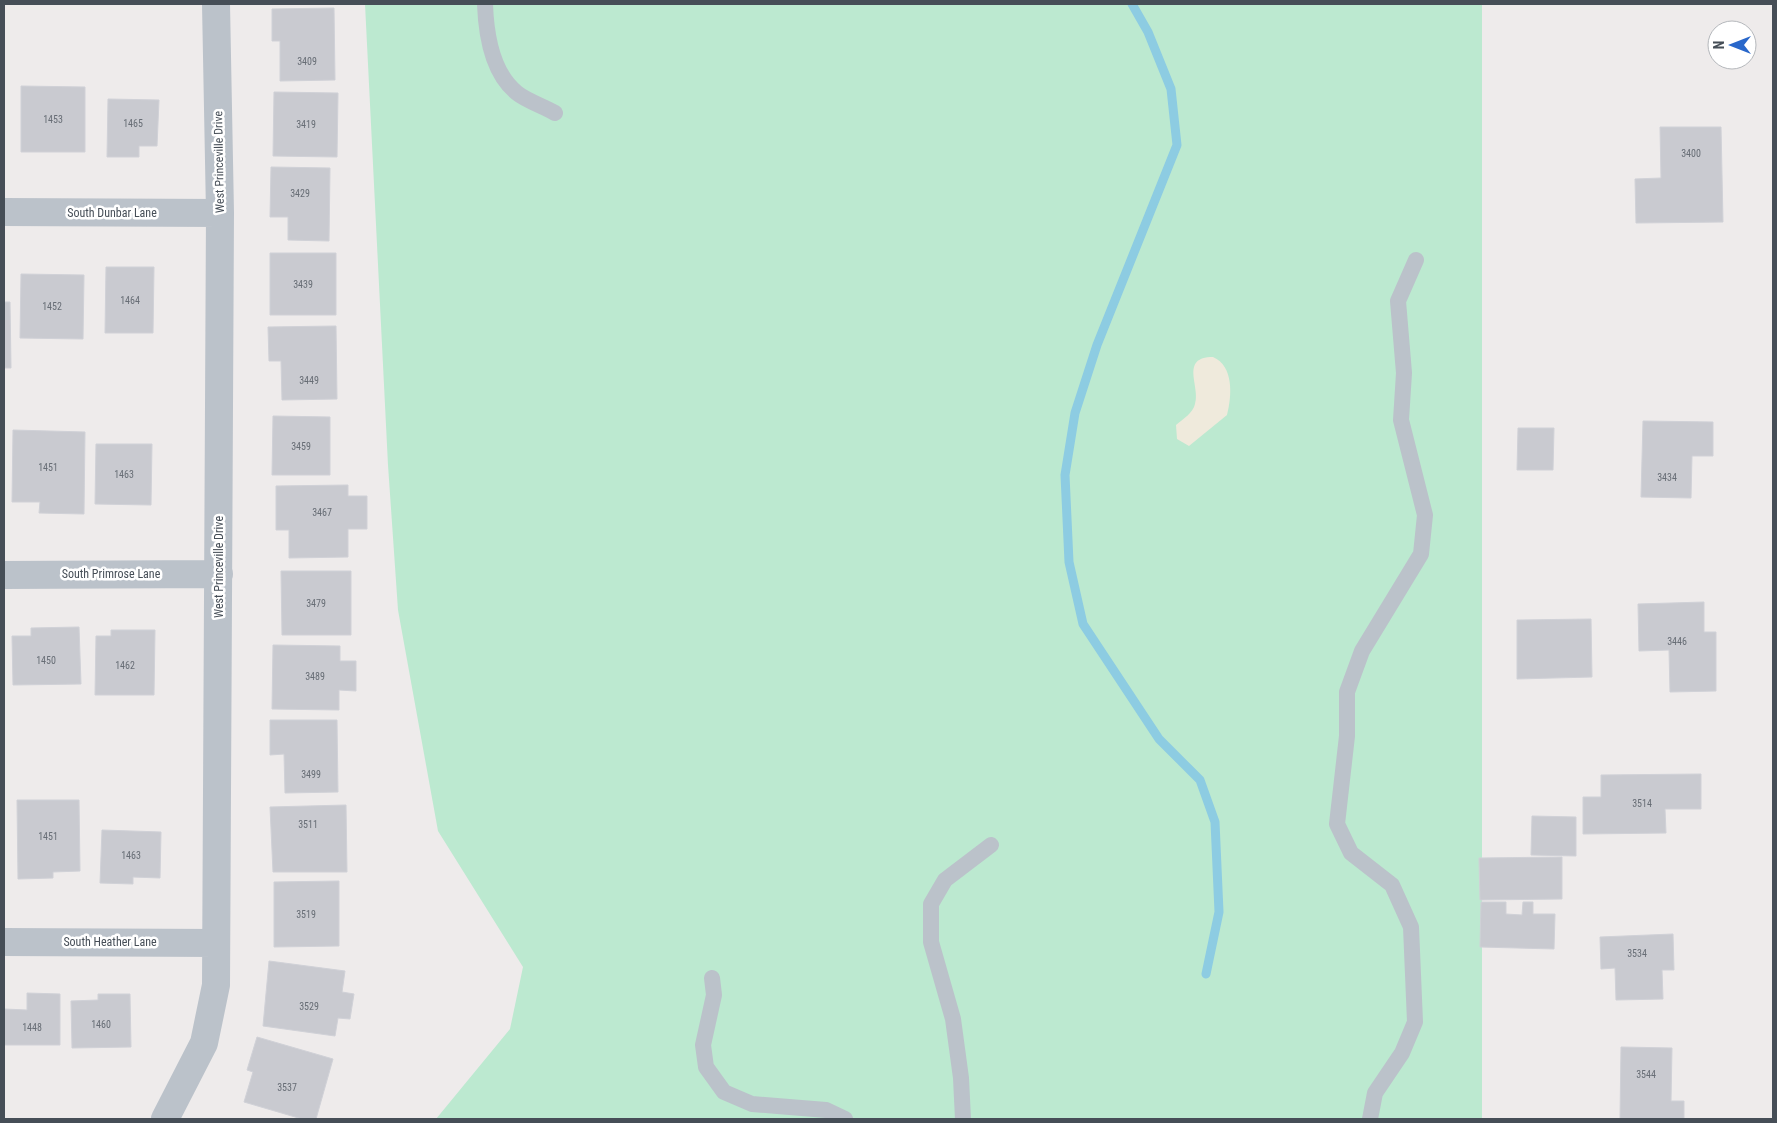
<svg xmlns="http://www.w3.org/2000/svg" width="1777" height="1123" font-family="'Roboto Condensed',sans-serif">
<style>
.green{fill:#bce9d0}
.sand{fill:#efeadc}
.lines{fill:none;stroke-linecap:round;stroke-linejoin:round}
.stream{stroke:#8dcce2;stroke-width:9}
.building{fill:#c9cad0;stroke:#d0d1d7}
.lane{stroke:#bbc2ca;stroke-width:16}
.street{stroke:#bbc2ca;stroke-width:28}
.labels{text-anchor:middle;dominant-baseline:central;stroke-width:5;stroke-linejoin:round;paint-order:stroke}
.number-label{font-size:10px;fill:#676d75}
.street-label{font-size:12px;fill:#464e57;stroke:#fff}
</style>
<rect width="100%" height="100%" fill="#eeebeb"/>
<!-- green -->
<path class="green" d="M 365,4 L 1482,4 L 1482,1119 L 436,1119 L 510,1029 L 523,967 L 438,831 L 398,610 L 388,465 Z"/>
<!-- sand -->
<path class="sand" d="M 1213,357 C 1234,366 1232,396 1227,415 L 1189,446 L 1177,439 L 1176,425 C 1183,419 1193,413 1195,404 C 1201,387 1179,357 1213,357 Z"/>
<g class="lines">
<!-- stream -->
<path class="stream" d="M 1132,4 L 1148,32 L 1171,89 L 1177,145 L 1097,345 L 1075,413 L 1065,475 L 1069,562 L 1083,624 L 1159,739 L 1200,780 L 1215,822 L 1219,912 L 1206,974"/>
</g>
<!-- building -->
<path class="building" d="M 334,8 L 335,80 L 280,81 L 280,41 L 272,41 L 272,9 Z
M 21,86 L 85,87 L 85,152 L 21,152 Z
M 274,92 L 338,93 L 337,157 L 273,156 Z
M 108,99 L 159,100 L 157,146 L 139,146 L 139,157 L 107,157 Z
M 1660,127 L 1721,127 L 1723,222 L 1636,223 L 1635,179 L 1661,178 Z
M 271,167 L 330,168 L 329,241 L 288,240 L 288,217 L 270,217 Z
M 270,253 L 336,253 L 336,315 L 270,315 Z
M 106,267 L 154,267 L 153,333 L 105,333 Z
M 21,274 L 84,275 L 83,339 L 20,338 Z
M 4,302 L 10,302 L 11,368 L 4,368 Z
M 336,326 L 337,399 L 282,400 L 281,361 L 269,361 L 268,327 Z
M 273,416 L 330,417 L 330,475 L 272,475 Z
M 1643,421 L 1713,422 L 1713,456 L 1692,456 L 1691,498 L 1641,497 Z
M 1518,428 L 1554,428 L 1553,470 L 1517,470 Z
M 13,430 L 85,432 L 84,514 L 39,513 L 40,502 L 12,502 Z
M 96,444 L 152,444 L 151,505 L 95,504 Z
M 348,485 L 348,496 L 367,496 L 367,529 L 348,529 L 348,557 L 289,558 L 289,530 L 276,530 L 276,486 Z
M 281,571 L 351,571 L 351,635 L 282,635 Z
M 1704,602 L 1704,632 L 1716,632 L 1716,691 L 1670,692 L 1669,650 L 1639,651 L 1638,604 Z
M 1591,619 L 1592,677 L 1517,679 L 1517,620 Z
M 79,627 L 81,684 L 13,685 L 12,636 L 31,636 L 31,628 Z
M 111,630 L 155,630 L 154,695 L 95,695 L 96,636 L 111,636 Z
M 273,645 L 340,646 L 340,661 L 356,661 L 356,691 L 339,690 L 339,710 L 272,709 Z
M 270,720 L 337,720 L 338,792 L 285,793 L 284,754 L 270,755 Z
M 1701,774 L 1701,809 L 1665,809 L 1666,833 L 1583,834 L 1583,797 L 1601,797 L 1601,775 Z
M 17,800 L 79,800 L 80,871 L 53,872 L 53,878 L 18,879 Z
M 346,805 L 347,872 L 273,872 L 270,807 Z
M 1532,816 L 1576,817 L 1576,856 L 1531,855 Z
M 102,830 L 161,832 L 160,878 L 133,877 L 133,884 L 100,883 Z
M 1562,857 L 1562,899 L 1480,900 L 1479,858 Z
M 339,881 L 339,946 L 274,947 L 274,882 Z
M 1481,902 L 1506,902 L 1506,914 L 1522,915 L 1523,902 L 1533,902 L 1533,914 L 1555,914 L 1554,949 L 1480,947 Z
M 1673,934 L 1674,970 L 1662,970 L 1663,999 L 1616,1000 L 1615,968 L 1601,969 L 1600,937 Z
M 269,961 L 345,971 L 342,992 L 354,994 L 350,1019 L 338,1018 L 335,1036 L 263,1026 Z
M 27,993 L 60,994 L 60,1045 L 4,1045 L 4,1009 L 27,1010 Z
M 98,994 L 130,994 L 131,1047 L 72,1048 L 71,1001 L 98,1000 Z
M 257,1037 L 333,1059 L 316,1119 L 302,1119 L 244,1102 L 253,1072 L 247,1070 Z
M 1621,1047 L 1672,1048 L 1671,1101 L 1684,1101 L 1684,1119 L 1620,1119 Z"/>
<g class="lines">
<!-- lane -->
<path class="lane" d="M 485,4 C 486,33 492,73 517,93 C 527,101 543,106 555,113
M 712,978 L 714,995 L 703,1045 L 706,1067 L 724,1092 L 752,1104 L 826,1110 L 845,1119
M 963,1119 L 961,1078 L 953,1019 L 931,942 L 931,904 L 945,880 L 991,845
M 1370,1119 L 1375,1093 L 1402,1053 L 1415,1022 L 1411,927 L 1392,885 L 1351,853 L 1337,824 L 1347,736 L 1347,692 L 1362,651 L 1421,554 L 1425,515 L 1401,420 L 1404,373 L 1398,301 L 1416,260"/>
<!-- street -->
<path class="street" d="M 4,212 L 220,213
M 4,575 L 219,574
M 4,942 L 216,943
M 165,1119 L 204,1043 L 216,985 L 220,213 L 216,4"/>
</g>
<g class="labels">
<!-- number labels -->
<g class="number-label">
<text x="307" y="61">3409</text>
<text x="53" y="119">1453</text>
<text x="133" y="123">1465</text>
<text x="306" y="124">3419</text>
<text x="1691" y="153">3400</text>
<text x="300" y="193">3429</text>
<text x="303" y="284">3439</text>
<text x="130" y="300">1464</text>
<text x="52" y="306">1452</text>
<text x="309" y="380">3449</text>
<text x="301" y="446">3459</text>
<text x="48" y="467">1451</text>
<text x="124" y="474">1463</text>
<text x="1667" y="477">3434</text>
<text x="322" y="512">3467</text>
<text x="316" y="603">3479</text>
<text x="1677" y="641">3446</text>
<text x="46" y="660">1450</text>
<text x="125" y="665">1462</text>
<text x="315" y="676">3489</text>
<text x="311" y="774">3499</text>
<text x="1642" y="803">3514</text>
<text x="308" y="824">3511</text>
<text x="48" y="836">1451</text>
<text x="131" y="855">1463</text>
<text x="306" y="914">3519</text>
<text x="1637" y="953">3534</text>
<text x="309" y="1006">3529</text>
<text x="101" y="1024">1460</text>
<text x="32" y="1027">1448</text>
<text x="1646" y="1074">3544</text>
<text x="287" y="1087">3537</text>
</g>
<!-- street labels -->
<g class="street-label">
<text transform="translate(219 162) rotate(-91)">West Princeville Drive</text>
<text x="112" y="213">South Dunbar Lane</text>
<text transform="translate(219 567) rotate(-90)">West Princeville Drive</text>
<text x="111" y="574">South Primrose Lane</text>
<text x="110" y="942">South Heather Lane</text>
</g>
</g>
<!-- border -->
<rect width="1777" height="1123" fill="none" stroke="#464e57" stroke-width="10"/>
<!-- north arrow -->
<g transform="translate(1732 45) rotate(270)"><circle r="24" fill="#ffffff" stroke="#b5b8bc"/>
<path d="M0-4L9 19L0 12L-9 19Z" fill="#2967ca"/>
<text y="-8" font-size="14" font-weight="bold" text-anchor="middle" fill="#464e57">N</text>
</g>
</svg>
